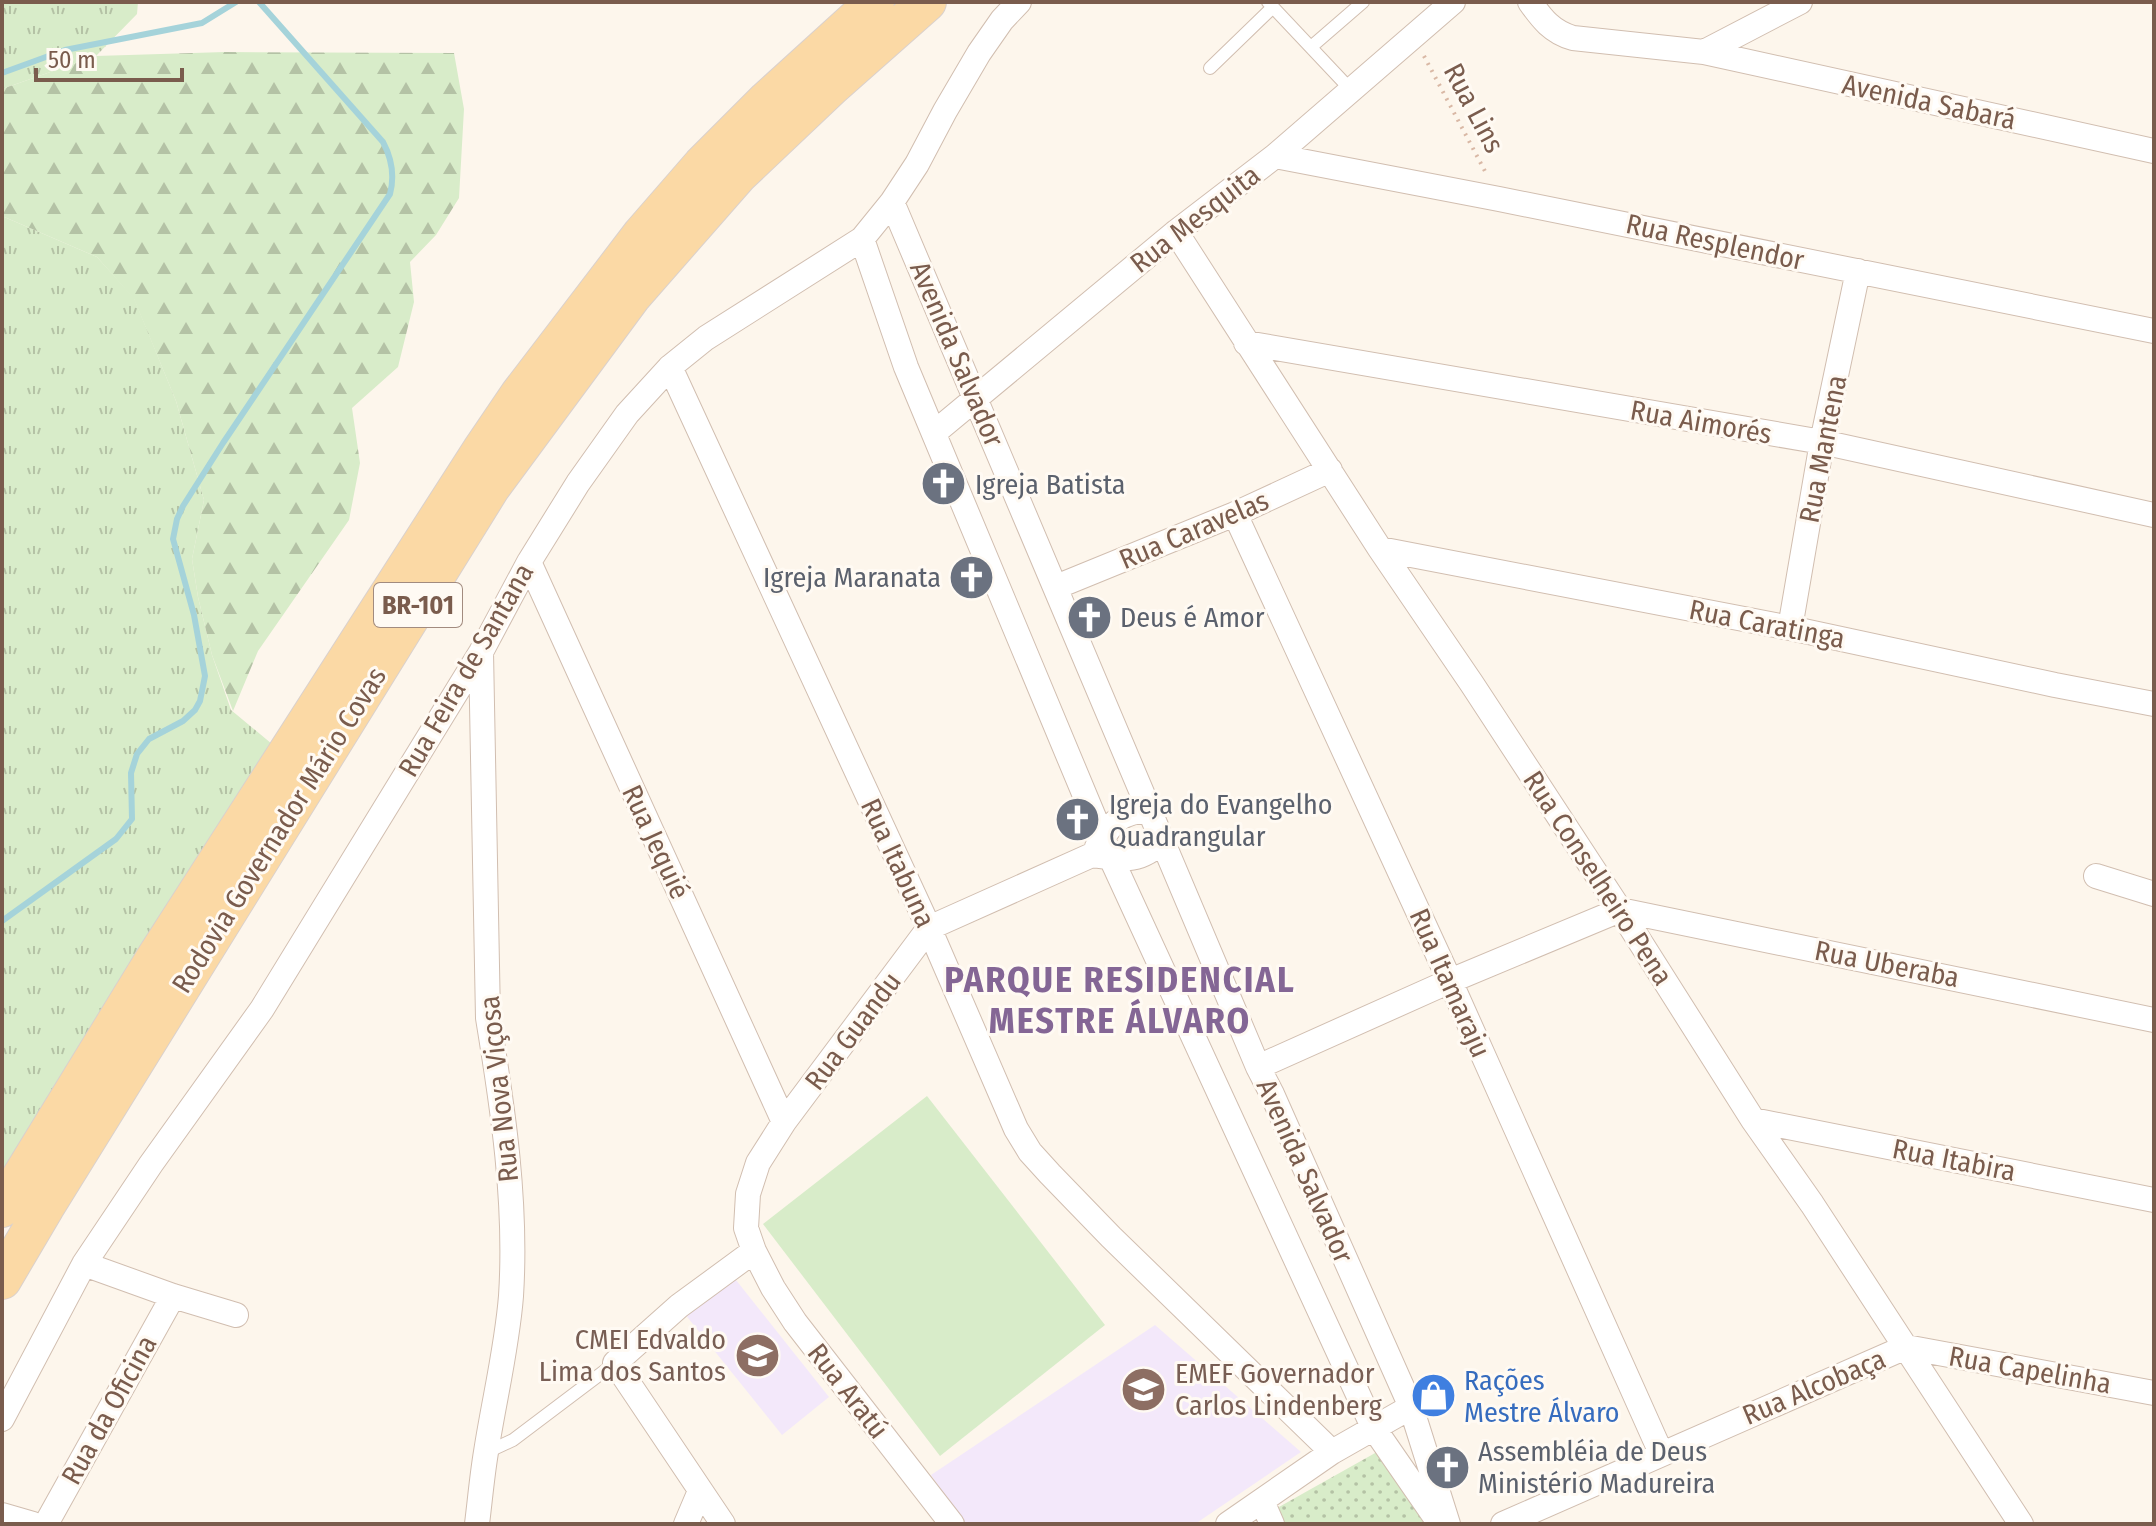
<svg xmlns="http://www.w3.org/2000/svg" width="2156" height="1526" font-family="'Fira Sans Condensed',sans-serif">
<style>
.education{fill:#f3e8fa}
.grass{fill:url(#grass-tufts)}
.forest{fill:url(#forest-firs)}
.park{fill:url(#park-dots)}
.pitch{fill:#d8ecc9}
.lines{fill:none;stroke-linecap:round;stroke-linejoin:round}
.stream{stroke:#a5d3da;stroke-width:6}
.lane-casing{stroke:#d1beb0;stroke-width:14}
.street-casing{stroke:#d1beb0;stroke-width:26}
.primary-casing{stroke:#dad1cd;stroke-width:40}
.path{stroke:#d9b8a5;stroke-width:4;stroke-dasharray:2 6;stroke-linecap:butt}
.lane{stroke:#fff;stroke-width:12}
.street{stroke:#fff;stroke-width:24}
.primary{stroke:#fbd9a5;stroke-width:38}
.labels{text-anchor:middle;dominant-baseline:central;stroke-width:6;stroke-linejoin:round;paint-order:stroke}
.shield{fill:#fffaf3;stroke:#a28b7f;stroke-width:2}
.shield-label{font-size:26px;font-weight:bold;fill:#7a5c4d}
.street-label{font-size:28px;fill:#7a5c4d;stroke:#fffaf3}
.worship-label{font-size:28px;fill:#5b616d;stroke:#fffaf3;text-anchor:start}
.education-label{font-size:28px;fill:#785e54;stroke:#fffaf3;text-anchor:end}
.shop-label{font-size:28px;fill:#366cbe;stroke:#fffaf3;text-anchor:start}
.district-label{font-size:36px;font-weight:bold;letter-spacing:2px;fill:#846695;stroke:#fffaf3}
</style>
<defs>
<pattern id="grass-tufts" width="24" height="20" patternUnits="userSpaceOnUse" patternTransform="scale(2)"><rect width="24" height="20" fill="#d8ecc9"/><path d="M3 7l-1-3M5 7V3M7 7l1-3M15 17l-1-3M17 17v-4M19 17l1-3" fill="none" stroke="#b4c2a5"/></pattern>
<pattern id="forest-firs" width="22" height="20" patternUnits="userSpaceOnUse" patternTransform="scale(2)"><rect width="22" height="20" fill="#d8ecc9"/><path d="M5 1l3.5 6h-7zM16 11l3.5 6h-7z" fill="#b4c2a5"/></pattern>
<pattern id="park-dots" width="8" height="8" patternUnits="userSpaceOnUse" patternTransform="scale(2)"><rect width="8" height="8" fill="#d8ecc9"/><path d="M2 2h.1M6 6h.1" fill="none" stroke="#b4c2a5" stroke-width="1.8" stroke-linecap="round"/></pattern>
</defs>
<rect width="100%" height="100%" fill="#fdf6ec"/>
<!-- education -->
<path class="education" d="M 732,1275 L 829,1397 L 782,1435 L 684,1313 Z
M 1155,1325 L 1301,1452 L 1195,1524 L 965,1524 L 931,1475 Z"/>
<!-- grass -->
<path class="grass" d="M 2,2 L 138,2 L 137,14 L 96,56 L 2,89 Z
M 2,216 L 97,257 L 134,298 L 176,401 L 204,500 L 192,559 L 198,597 L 212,655 L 231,710 L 278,749 L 2,1194 Z"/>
<!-- forest -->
<path class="forest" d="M 225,52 L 454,53 L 464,109 L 459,198 L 436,235 L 410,262 L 414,302 L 398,367 L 352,408 L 360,463 L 349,520 L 258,651 L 233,711 L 212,655 L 198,597 L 192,559 L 204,500 L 176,401 L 134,299 L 97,257 L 2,216 L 2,89 L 96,56 Z"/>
<!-- park -->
<path class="park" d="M 1384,1448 L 1426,1524 L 1276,1524 L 1270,1512 Z"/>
<!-- pitch -->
<path class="pitch" d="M 927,1096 L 1105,1325 L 940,1456 L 763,1224 Z"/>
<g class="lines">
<!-- stream -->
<path class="stream" d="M 2,73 L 65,50 L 202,23 L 236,2
M 2,921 L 116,839 L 132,819 L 131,773 L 137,754 L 149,739 L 183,721 L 195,710 L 200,701 L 205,676 L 194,615 L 173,539 L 177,519 L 183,506 L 223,443 L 390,194 C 395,175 392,159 383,142 L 259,2"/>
<defs>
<path id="lane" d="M 1268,2 L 1351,90
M 1311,47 L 1363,2
M 1210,68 L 1273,7
M 485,1453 L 513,1440 L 615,1363"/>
<path id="street" d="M 1530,2 C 1542,19 1552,32 1573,38 L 1704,52 L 2154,151
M 1704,52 L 1800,2
M 1275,156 L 1499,199 L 2154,331
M 892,202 L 1258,1067 L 1272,1094 L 1411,1407 L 1448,1524
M 1176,232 L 1380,549 L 1472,684 L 1620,910 L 1753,1120 L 1812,1204 L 2021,1524
M 862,239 L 906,367 L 1111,858 L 1373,1427 L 1440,1524
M 1246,343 L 1822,442 L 2154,515
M 670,367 L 929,928 L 1016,1129 L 1030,1152 L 1050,1174 L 1111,1237 L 1332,1452 L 1411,1407
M 934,433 L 1176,232 L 1275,156 L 1453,2
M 1235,514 L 1450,981 L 1661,1453
M 1380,549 L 1790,628 L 2055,685 L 2154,704
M 529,562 L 784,1122
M 1056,587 L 1235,514 L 1330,470
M 1790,628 L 1822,442 L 1858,271
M 1097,847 C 1112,822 1119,812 1150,810
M 2096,876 L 2154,894
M 1258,1067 L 1450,981 L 1620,910 L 2154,1020
M 1753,1120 L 2154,1200
M 84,1264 L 173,1296 L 236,1315
M 1906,1347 L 2154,1393
M 2,1419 L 84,1264 L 151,1164 L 262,1009 L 481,652 L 529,562 L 578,483 L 627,414 L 670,367 L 706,338 L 862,239 L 892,202 L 917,164 L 945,111 L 979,53 L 1002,20 L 1019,2
M 1262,1501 L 1272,1524
M 2,1515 L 33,1524
M 46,1524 L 173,1296
M 477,1524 C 480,1500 482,1476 486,1452 C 494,1400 507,1348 511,1296 C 517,1203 503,1109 488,1018 L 481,652
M 686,1524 L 700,1491
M 723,1524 L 615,1363 L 679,1306 L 754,1251
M 952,1524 L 795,1322 L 773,1288 L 754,1251 L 746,1228 L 748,1194 L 758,1163 L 784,1122 L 929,928 L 1092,855 C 1121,859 1140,864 1163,840
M 1228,1524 L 1332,1452
M 1503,1524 L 1906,1347"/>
<path id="primary" d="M 2,1208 L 154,960 L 481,451 L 519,395 L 642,234 L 702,165 L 767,100 L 875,2
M 2,1280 L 45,1207 L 491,487 L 632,296 L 738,175 L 832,86 L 927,2"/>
</defs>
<!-- lane casing -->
<use href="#lane" class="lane-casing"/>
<!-- street casing -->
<use href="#street" class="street-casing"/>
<!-- primary casing -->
<use href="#primary" class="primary-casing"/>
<!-- path -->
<path class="path" d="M 1424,56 L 1487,175"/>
<!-- lane -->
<use href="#lane" class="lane"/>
<!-- street -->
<use href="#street" class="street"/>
<!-- primary -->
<use href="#primary" class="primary"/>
</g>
<!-- icons -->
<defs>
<symbol id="church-disc" viewBox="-11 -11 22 22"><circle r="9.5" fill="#6b7280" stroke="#fffaf3"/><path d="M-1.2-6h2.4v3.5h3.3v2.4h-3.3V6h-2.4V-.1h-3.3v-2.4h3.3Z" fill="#fff"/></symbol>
<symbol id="school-disc" viewBox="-11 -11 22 22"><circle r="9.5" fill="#8d6e63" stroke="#fffaf3"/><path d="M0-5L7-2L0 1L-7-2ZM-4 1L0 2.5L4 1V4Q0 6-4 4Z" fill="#fff"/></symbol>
<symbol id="shop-disc" viewBox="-11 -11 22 22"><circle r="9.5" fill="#3f7fe0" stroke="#fffaf3"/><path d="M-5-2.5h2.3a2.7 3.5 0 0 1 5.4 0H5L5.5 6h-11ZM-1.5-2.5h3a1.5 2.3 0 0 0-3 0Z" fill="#fff"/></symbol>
</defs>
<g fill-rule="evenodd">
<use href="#church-disc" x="918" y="458" width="51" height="51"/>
<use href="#church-disc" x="946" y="552" width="51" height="51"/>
<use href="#church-disc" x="1064" y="592" width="51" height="51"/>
<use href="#church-disc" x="1052" y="794" width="51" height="51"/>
<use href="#school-disc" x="732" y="1330" width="51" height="51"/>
<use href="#school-disc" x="1118" y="1364" width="51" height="51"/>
<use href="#shop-disc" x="1408" y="1370" width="51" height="51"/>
<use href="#church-disc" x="1422" y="1442" width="51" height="51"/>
</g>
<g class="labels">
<!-- shield labels -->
<rect class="shield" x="374" y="583" width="88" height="44" rx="6"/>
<g class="shield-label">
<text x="418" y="605">BR-101</text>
</g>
<!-- street labels -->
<g class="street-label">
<text transform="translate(1929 102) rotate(12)">Avenida Sabará</text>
<text transform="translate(1474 108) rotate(62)">Rua Lins</text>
<text transform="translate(1195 219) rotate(-38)">Rua Mesquita</text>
<text transform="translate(1715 242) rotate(12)">Rua Resplendor</text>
<text transform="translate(957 354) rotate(67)">Avenida Salvador</text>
<text transform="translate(1701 422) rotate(10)">Rua Aimorés</text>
<text transform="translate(1823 449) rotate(-79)">Rua Mantena</text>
<text transform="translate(1194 530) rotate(-23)">Rua Caravelas</text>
<text transform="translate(1767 624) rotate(11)">Rua Caratinga</text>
<text transform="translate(466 670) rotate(-60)">Rua Feira de Santana</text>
<text transform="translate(279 830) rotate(-58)">Rodovia Governador Mário Covas</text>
<text transform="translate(656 842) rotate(65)">Rua Jequié</text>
<text transform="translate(898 863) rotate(65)">Rua Itabuna</text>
<text transform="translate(1598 878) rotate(57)">Rua Conselheiro Pena</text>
<text transform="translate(1887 964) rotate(11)">Rua Uberaba</text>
<text transform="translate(1450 983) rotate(66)">Rua Itamaraju</text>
<text transform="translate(853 1031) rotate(-53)">Rua Guandu</text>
<text transform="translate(499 1089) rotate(-96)">Rua Nova Viçosa</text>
<text transform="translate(1954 1160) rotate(11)">Rua Itabira</text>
<text transform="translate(1305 1171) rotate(66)">Avenida Salvador</text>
<text transform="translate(2030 1370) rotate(10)">Rua Capelinha</text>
<text transform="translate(1814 1387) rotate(-23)">Rua Alcobaça</text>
<text transform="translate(848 1391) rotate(52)">Rua Aratú</text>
<text transform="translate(109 1410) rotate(-61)">Rua da Oficina</text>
</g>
<!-- worship labels -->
<g class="worship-label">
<text x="975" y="484">Igreja Batista</text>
<text x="941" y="577" text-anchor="end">Igreja Maranata</text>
<text x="1120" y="617">Deus é Amor</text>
<text x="1109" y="804">Igreja do Evangelho<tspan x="1109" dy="32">Quadrangular</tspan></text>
<text x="1478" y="1451">Assembléia de Deus<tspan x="1478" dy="32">Ministério Madureira</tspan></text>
</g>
<!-- education labels -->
<g class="education-label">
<text x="726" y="1339">CMEI Edvaldo<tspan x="726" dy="32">Lima dos Santos</tspan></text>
<text x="1175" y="1373" text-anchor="start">EMEF Governador<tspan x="1175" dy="32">Carlos Lindenberg</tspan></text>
</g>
<!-- shop labels -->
<g class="shop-label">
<text x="1464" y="1380">Rações<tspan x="1464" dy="32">Mestre Álvaro</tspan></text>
</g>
<!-- district labels -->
<g class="district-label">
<text x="1120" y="980">PARQUE RESIDENCIAL<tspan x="1120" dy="41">MESTRE ÁLVARO</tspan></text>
</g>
</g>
<!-- border -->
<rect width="2156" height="1526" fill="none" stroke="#7a5c4d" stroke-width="8"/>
<!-- scale -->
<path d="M36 68v12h146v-12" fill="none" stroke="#7a5c4d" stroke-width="4"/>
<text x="48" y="68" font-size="24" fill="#7a5c4d" stroke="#fffaf3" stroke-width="6" paint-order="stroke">50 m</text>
</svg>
